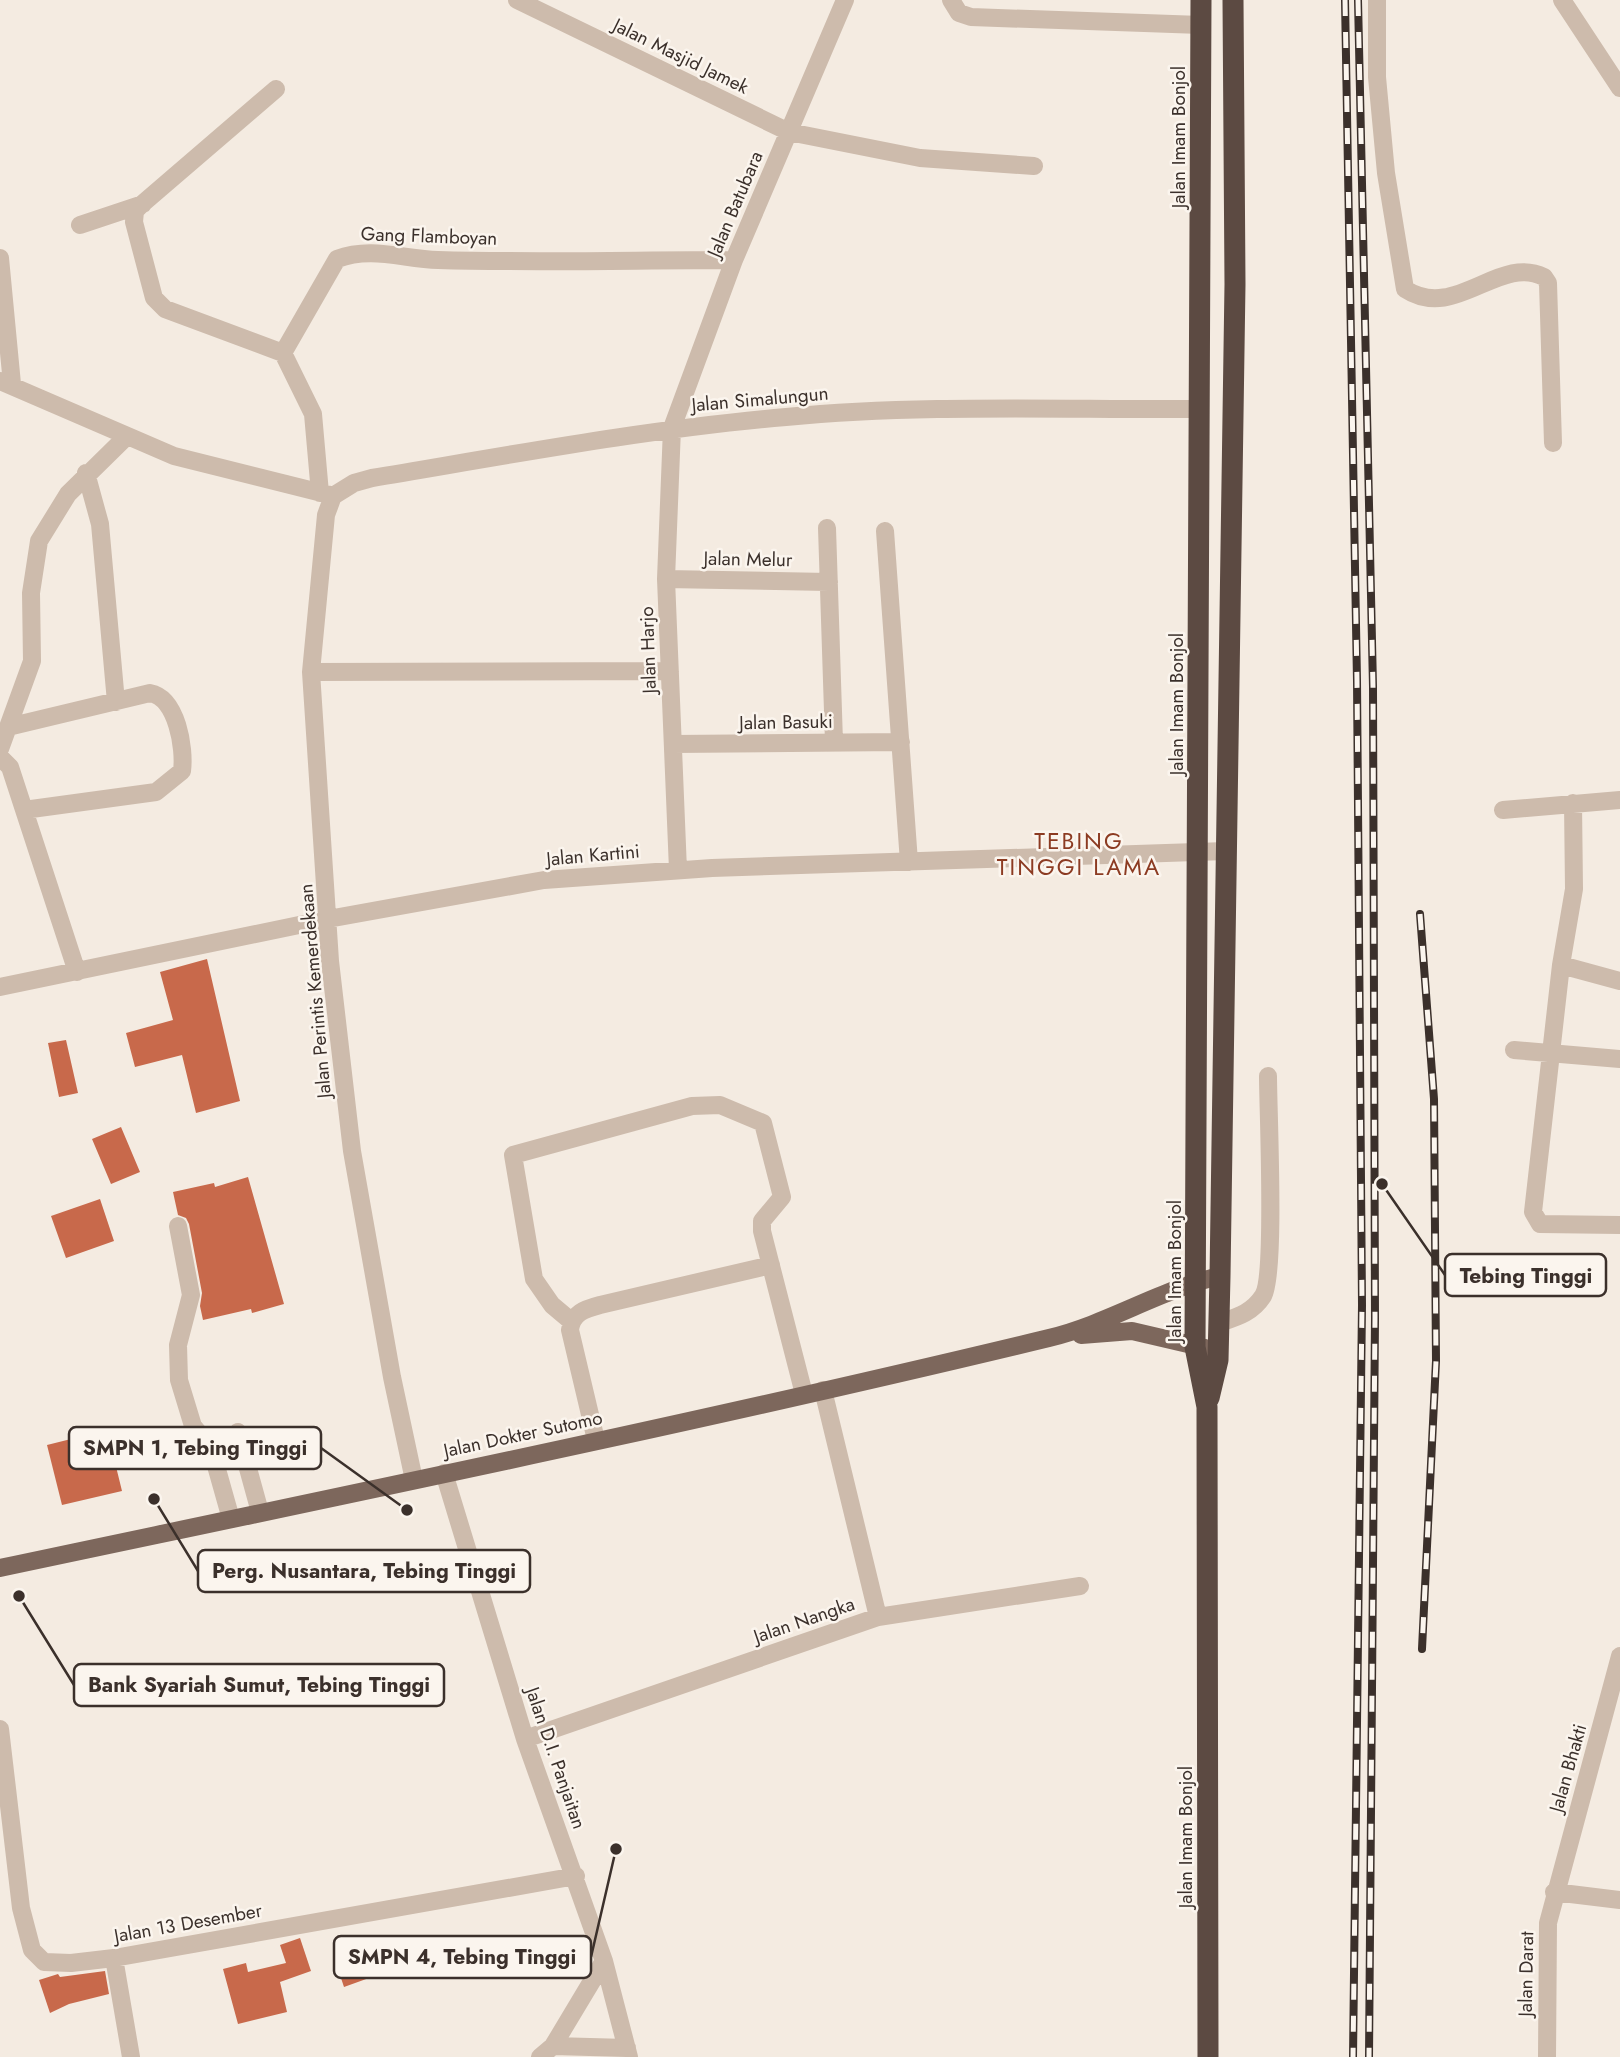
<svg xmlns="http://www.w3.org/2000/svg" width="1620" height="2057" font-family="Jost,sans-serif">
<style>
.building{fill:#c8694b}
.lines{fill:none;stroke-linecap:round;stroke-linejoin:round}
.minor{stroke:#cdbbac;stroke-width:18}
.major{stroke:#7d675c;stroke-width:18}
.highway{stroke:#5c4a42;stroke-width:21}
.rail-casing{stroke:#3b302b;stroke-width:8}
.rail{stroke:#fbf5ee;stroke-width:5;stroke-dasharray:16;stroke-linecap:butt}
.labels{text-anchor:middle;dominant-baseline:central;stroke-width:5;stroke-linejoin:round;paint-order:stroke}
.street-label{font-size:19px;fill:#3b302b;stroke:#fbf5ee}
.quarter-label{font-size:23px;letter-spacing:2px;fill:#8c3b22;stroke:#fbf5ee}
.leader{fill:none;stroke:#3b302b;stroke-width:2.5}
.callout-dot{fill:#3b302b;stroke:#fbf5ee;stroke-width:2.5}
.callout{fill:#fbf5ee;stroke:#3b302b;stroke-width:2.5}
.callout-label{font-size:21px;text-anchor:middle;font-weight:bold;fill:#3b302b}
</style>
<rect width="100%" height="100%" fill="#f4ebe1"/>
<!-- building -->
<path class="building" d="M 207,959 L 240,1101 L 196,1113 L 182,1055 L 135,1067 L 126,1033 L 173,1020 L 160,972 Z
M 66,1040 L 78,1093 L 59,1097 L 48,1043 Z
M 121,1127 L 140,1172 L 111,1184 L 92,1139 Z
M 248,1177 L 284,1304 L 252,1313 L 251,1309 L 203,1320 L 200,1306 L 202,1293 L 189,1224 L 186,1218 L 178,1215 L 173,1192 L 214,1183 L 215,1187 Z
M 100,1199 L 114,1241 L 66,1258 L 51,1216 Z
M 107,1430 L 122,1491 L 62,1505 L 47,1445 Z
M 300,1938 L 311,1971 L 280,1982 L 287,2012 L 238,2024 L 223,1969 L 246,1963 L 248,1972 L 286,1963 L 280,1945 Z
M 359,1949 L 369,1978 L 344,1987 L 334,1957 Z
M 105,1971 L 109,1994 L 69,2004 L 50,2013 L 39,1980 L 58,1974 L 60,1977 Z"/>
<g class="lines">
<!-- minor -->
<path class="minor" d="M 517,0 L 789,132 L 920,158 L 1034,166
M 951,0 L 959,13 L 971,17 L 1201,25
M 1377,0 L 1377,77 L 1386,173 L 1405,289 C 1455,322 1499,254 1544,277 L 1548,283 L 1553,443
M 1562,0 L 1620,88
M 276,89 L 141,205 L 135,211 L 134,222 L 154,298 L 165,309 L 283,353
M 80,225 L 143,204
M 0,258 L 12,384
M 0,381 L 174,456 L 330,495
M 86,473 L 100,524 L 116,702
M 320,493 L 313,414 L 283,353 L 337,259 C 371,246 403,259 438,260 C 536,263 636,260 734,260
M 333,496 L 326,515 L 311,672 L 330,961 L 352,1151 L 392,1377 L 414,1480
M 333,496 L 354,483 L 372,478 C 510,455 647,429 786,417 C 923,404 1063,410 1200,409
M 827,528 L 834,742
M 885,531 L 909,862
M 666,579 L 829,582
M 311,672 L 670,671
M 8,727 L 150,693 C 177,698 185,748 182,771 L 156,792 L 24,810
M 673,744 L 901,742
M 0,749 L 32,661 L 31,593 L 39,541 L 68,494 L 126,437
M 0,757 L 10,767 L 77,972
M 1573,803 L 1574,889 L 1561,965 L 1533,1212 L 1540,1224 L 1620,1225
M 1503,810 L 1620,800
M 678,870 L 666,579 L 672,428 L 734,260 L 845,0
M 1561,965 L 1620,981
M 0,987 L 328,919 L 544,880 L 712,868 L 1226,851
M 1514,1050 L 1620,1059
M 178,1226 L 191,1295 L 178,1345 L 179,1380 L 193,1426 L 211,1448 L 231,1519
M 571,1321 L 552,1305 L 534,1279 L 513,1155 L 692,1106 L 720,1105 L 763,1123 L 782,1197 L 762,1221 L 762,1231 L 804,1394
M 1219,1323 C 1237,1317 1252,1313 1263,1296 C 1276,1275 1268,1112 1268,1076
M 823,1390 L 878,1617
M 238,1432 L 260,1512
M 596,1440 L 570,1330 C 572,1313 585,1309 600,1305 L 771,1265
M 444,1473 L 525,1739 L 604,1961 L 629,2057
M 0,1729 L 21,1908 L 32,1950 L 44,1962 L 71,1963 L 114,1958 L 576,1876
M 525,1739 L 878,1617 L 1080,1586
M 1554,1892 L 1620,1900
M 114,1958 L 131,2057
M 553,2046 L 627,2048
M 540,2057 L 553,2046 L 604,1961
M 1547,2057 L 1548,1923 L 1620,1656"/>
<!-- major -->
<path class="major" d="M 1081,1335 L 1132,1331 L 1205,1348
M 0,1568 C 350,1494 701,1422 1049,1338 C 1108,1324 1161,1289 1220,1276"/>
<!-- highway -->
<path class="highway" d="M 1201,0 L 1195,1347 L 1207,1407 L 1208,2057
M 1209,1398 L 1218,1360 L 1220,1276 L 1235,284 L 1233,0"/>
<defs>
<path id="rail" d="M 1345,0 L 1357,681 L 1362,1305 L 1353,2057
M 1358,0 L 1373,687 L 1375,1318 L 1369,2057
M 1420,914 L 1434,1099 L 1436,1361 L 1422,1649"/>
</defs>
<!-- rail casing -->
<use href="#rail" class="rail-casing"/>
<!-- rail -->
<use href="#rail" class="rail"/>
</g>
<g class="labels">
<!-- street labels -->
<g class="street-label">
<text transform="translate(681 56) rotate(26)">Jalan Masjid Jamek</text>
<text transform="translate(1178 137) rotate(-90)">Jalan Imam Bonjol</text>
<text transform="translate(735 204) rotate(-67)">Jalan Batubara</text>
<text transform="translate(429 236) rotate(2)">Gang Flamboyan</text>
<text transform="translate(760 399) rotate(-5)">Jalan Simalungun</text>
<text transform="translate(748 559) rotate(1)">Jalan Melur</text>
<text transform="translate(648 650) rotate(-92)">Jalan Harjo</text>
<text transform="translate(1176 704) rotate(-90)">Jalan Imam Bonjol</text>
<text transform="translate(786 722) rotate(-1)">Jalan Basuki</text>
<text transform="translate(593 855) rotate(-5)">Jalan Kartini</text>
<text transform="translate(315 991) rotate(-95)">Jalan Perintis Kemerdekaan</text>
<text transform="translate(1174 1271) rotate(-90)">Jalan Imam Bonjol</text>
<text transform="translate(523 1434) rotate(-12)">Jalan Dokter Sutomo</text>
<text transform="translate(804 1620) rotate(-19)">Jalan Nangka</text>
<text transform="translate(556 1758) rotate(71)">Jalan D.I. Panjaitan</text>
<text transform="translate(1568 1768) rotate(-74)">Jalan Bhakti</text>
<text transform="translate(1185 1837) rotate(-90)">Jalan Imam Bonjol</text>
<text transform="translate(188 1923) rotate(-10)">Jalan 13 Desember</text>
<text transform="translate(1526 1974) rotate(-89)">Jalan Darat</text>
</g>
<!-- quarter labels -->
<g class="quarter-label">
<text x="1079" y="841">TEBING<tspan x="1079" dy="26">TINGGI LAMA</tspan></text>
</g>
</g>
<!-- callouts -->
<path class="leader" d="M1382 1184L1445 1275M407 1510L321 1448M154 1499L198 1571M19 1596L74 1685M616 1849L591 1957"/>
<g class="callout-dot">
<circle cx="1382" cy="1184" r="7"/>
<circle cx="407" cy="1510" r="7"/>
<circle cx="154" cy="1499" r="7"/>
<circle cx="19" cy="1596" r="7"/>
<circle cx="616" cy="1849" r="7"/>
</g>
<g class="callout">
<rect x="1445" y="1254" width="161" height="42" rx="7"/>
<rect x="69" y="1427" width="252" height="42" rx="7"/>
<rect x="198" y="1550" width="332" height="42" rx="7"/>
<rect x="74" y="1664" width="370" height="42" rx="7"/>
<rect x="334" y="1936" width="257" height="42" rx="7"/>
</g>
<g class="callout-label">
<text x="1526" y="1283">Tebing Tinggi</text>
<text x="195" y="1455">SMPN 1, Tebing Tinggi</text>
<text x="364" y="1578">Perg. Nusantara, Tebing Tinggi</text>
<text x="259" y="1692">Bank Syariah Sumut, Tebing Tinggi</text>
<text x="462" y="1964">SMPN 4, Tebing Tinggi</text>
</g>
</svg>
